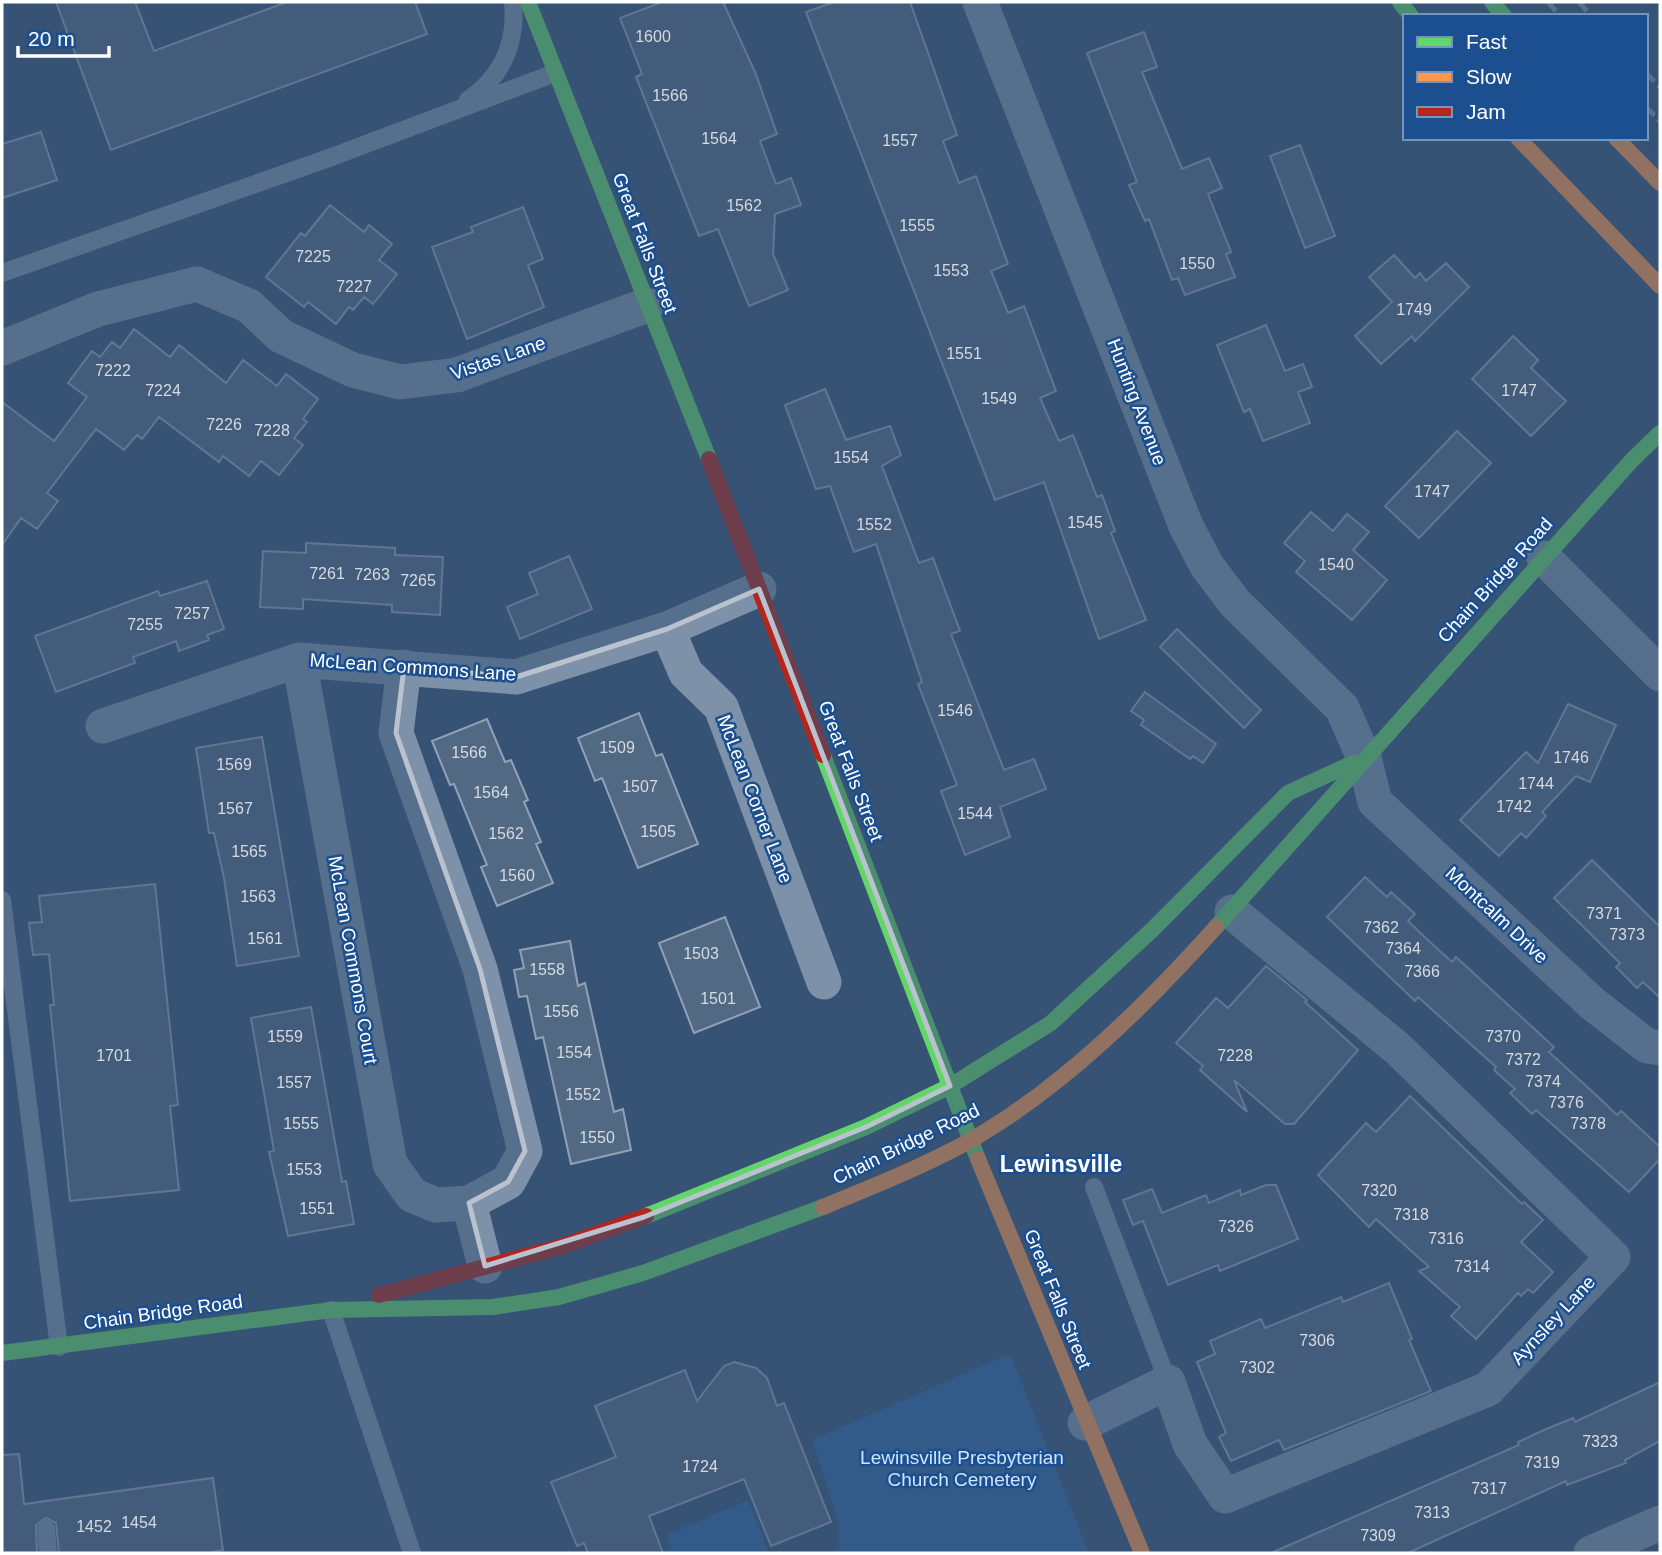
<svg xmlns="http://www.w3.org/2000/svg" width="1662" height="1555" font-family="Arial,sans-serif">
<style>
.green{fill:#2f66a5}
.building{fill:#526984;stroke:#92a2b6;stroke-width:2}
.lines{fill:none;stroke-linecap:round;stroke-linejoin:round}
.lane{stroke:#7d92a8;stroke-width:18}
.street{stroke:#7d92a8;stroke-width:35}
.fast{stroke:#63d668;stroke-width:16}
.slow{stroke:#ff974d;stroke-width:16}
.jam{stroke:#b3261e;stroke-width:16}
.rail{stroke:#7e92a7;stroke-width:5;stroke-dasharray:12 5;stroke-linecap:butt}
.marked{fill:none;stroke:#b9c2ce;stroke-width:5;stroke-linejoin:round}
.labels{text-anchor:middle;dominant-baseline:central;stroke-width:5;stroke-linejoin:round;paint-order:stroke}
.number-label{font-size:16px;fill:#d4dae0}
.street-label{font-size:19px;fill:#fff;stroke:#1b4f8f}
.park-label{font-size:19px;fill:#cfe3fa;stroke:#1b4f8f}
.quarter-label{font-size:23px;font-weight:bold;fill:#fff;stroke:#1b4f8f}
</style>
<rect width="100%" height="100%" fill="#365274"/>
<!-- green -->
<path class="green" d="M 1010,1354 L 1089,1553 L 826,1553 L 839,1548 L 839,1524 L 812,1440 Z
M 748,1500 L 769,1553 L 657,1553 L 671,1548 L 666,1535 Z"/>
<!-- building -->
<path class="building" d="M 56,2 L 135,2 L 154,51 L 287,2 L 415,2 L 427,34 L 111,150 Z
M 662,2 L 723,2 L 755,72 L 777,134 L 760,141 L 776,184 L 791,178 L 801,205 L 775,214 L 773,254 L 788,290 L 749,306 L 718,229 L 699,236 L 636,77 L 642,74 L 620,18 Z
M 834,2 L 910,2 L 957,135 L 943,141 L 959,183 L 976,176 L 1008,264 L 991,271 L 1008,313 L 1024,306 L 1056,391 L 1040,398 L 1059,441 L 1073,435 L 1097,497 L 1102,495 L 1115,531 L 1111,533 L 1146,620 L 1099,639 L 1044,482 L 995,500 L 806,12 Z
M 1144,32 L 1157,67 L 1142,72 L 1182,169 L 1209,158 L 1222,188 L 1208,194 L 1231,252 L 1226,254 L 1235,277 L 1185,295 L 1178,278 L 1172,280 L 1149,219 L 1145,221 L 1129,185 L 1137,182 L 1087,53 Z
M 41,132 L 57,180 L 2,198 L 2,144 Z
M 1300,145 L 1335,236 L 1305,248 L 1270,156 Z
M 330,205 L 364,232 L 369,225 L 392,244 L 379,260 L 397,274 L 373,304 L 364,297 L 353,310 L 349,307 L 336,324 L 308,302 L 304,307 L 266,277 L 301,233 L 305,236 Z
M 523,207 L 543,259 L 528,265 L 544,307 L 467,339 L 432,247 L 473,232 L 471,227 Z
M 1394,255 L 1415,278 L 1420,273 L 1426,281 L 1446,263 L 1469,287 L 1415,341 L 1412,336 L 1381,364 L 1355,336 L 1392,302 L 1369,277 Z
M 1266,325 L 1285,371 L 1303,364 L 1312,387 L 1298,392 L 1310,423 L 1263,441 L 1250,409 L 1244,412 L 1217,345 Z
M 134,329 L 170,357 L 179,345 L 226,383 L 243,360 L 277,386 L 286,374 L 318,399 L 303,419 L 307,422 L 294,438 L 303,445 L 279,475 L 261,461 L 249,476 L 223,456 L 219,462 L 159,417 L 142,439 L 137,435 L 124,450 L 96,429 L 47,493 L 58,501 L 37,529 L 21,518 L 2,545 L 2,402 L 54,441 L 87,397 L 68,383 L 92,351 L 100,357 L 112,342 L 120,348 Z
M 1513,336 L 1538,360 L 1531,368 L 1566,401 L 1531,436 L 1472,379 Z
M 825,389 L 846,440 L 890,426 L 901,455 L 882,466 L 919,563 L 933,558 L 960,631 L 951,634 L 1004,770 L 1034,759 L 1046,789 L 1000,807 L 1010,837 L 965,855 L 941,791 L 957,785 L 918,684 L 922,682 L 876,544 L 854,552 L 830,486 L 816,489 L 785,405 Z
M 1457,431 L 1491,463 L 1419,538 L 1385,506 Z
M 1311,512 L 1333,531 L 1347,514 L 1369,532 L 1353,550 L 1387,580 L 1352,620 L 1296,572 L 1305,561 L 1284,543 Z
M 306,543 L 395,548 L 395,555 L 443,557 L 440,615 L 392,612 L 392,605 L 303,599 L 303,609 L 260,607 L 263,551 L 306,553 Z
M 569,556 L 592,609 L 520,639 L 507,607 L 538,594 L 529,573 Z
M 207,581 L 224,629 L 207,635 L 209,640 L 179,651 L 176,641 L 133,657 L 135,663 L 56,692 L 35,636 L 158,591 L 160,596 Z
M 1177,629 L 1261,710 L 1244,728 L 1160,647 Z
M 1145,692 L 1216,744 L 1203,763 L 1193,756 L 1190,759 L 1141,725 L 1144,720 L 1131,711 Z
M 1568,704 L 1616,725 L 1590,782 L 1576,776 L 1542,812 L 1546,816 L 1526,838 L 1521,833 L 1499,856 L 1460,820 L 1526,752 L 1538,763 Z
M 639,713 L 656,756 L 662,754 L 698,844 L 638,868 L 602,778 L 595,781 L 578,738 Z
M 487,719 L 505,762 L 511,760 L 528,800 L 524,802 L 541,842 L 536,844 L 553,883 L 497,906 L 481,867 L 487,865 L 454,784 L 450,785 L 432,741 Z
M 262,737 L 299,956 L 237,966 L 224,878 L 214,833 L 209,833 L 196,748 Z
M 1592,860 L 1660,927 L 1660,998 L 1643,982 L 1637,988 L 1616,967 L 1620,963 L 1554,898 Z
M 1365,877 L 1387,897 L 1391,892 L 1415,914 L 1408,921 L 1430,942 L 1452,962 L 1456,957 L 1554,1047 L 1549,1052 L 1595,1094 L 1617,1115 L 1621,1111 L 1660,1147 L 1660,1159 L 1629,1192 L 1536,1110 L 1532,1114 L 1510,1093 L 1515,1089 L 1494,1070 L 1496,1067 L 1418,997 L 1415,1001 L 1327,917 Z
M 155,884 L 178,1105 L 170,1106 L 179,1190 L 70,1201 L 50,1005 L 54,1005 L 49,954 L 33,955 L 29,923 L 42,922 L 39,896 Z
M 725,917 L 760,1007 L 694,1033 L 659,943 Z
M 570,941 L 578,986 L 585,983 L 614,1112 L 623,1109 L 631,1150 L 571,1164 L 543,1037 L 536,1039 L 527,996 L 519,997 L 514,970 L 524,968 L 520,950 Z
M 1266,966 L 1307,1000 L 1305,1002 L 1358,1050 L 1294,1124 L 1285,1124 L 1234,1080 L 1247,1112 L 1200,1070 L 1203,1066 L 1176,1043 L 1216,998 L 1228,1008 Z
M 311,1007 L 342,1182 L 346,1181 L 354,1224 L 288,1236 L 269,1152 L 274,1151 L 251,1018 Z
M 1410,1096 L 1522,1204 L 1524,1202 L 1543,1220 L 1521,1242 L 1553,1272 L 1533,1293 L 1528,1289 L 1521,1296 L 1518,1293 L 1476,1339 L 1451,1316 L 1460,1307 L 1419,1271 L 1429,1267 L 1376,1219 L 1369,1227 L 1318,1175 L 1366,1123 L 1376,1132 Z
M 1266,1185 L 1276,1185 L 1298,1239 L 1220,1271 L 1218,1265 L 1168,1285 L 1143,1221 L 1133,1225 L 1123,1200 L 1152,1189 L 1162,1213 L 1206,1195 L 1209,1203 L 1240,1190 L 1241,1195 Z
M 1389,1283 L 1412,1339 L 1409,1340 L 1431,1391 L 1284,1450 L 1279,1440 L 1231,1461 L 1219,1437 L 1226,1433 L 1197,1362 L 1215,1354 L 1210,1341 L 1261,1319 L 1265,1328 L 1341,1297 L 1343,1302 Z
M 734,1362 L 756,1368 L 767,1378 L 777,1406 L 784,1403 L 831,1522 L 771,1546 L 744,1479 L 649,1516 L 663,1553 L 588,1553 L 584,1543 L 577,1546 L 551,1482 L 616,1457 L 595,1406 L 685,1370 L 697,1401 L 724,1366 Z
M 1660,1382 L 1660,1441 L 1625,1460 L 1626,1463 L 1567,1485 L 1566,1481 L 1408,1553 L 1271,1553 L 1519,1445 L 1518,1442 L 1544,1430 L 1573,1418 L 1575,1422 Z
M 19,1454 L 24,1504 L 213,1478 L 223,1550 L 208,1553 L 59,1553 L 56,1523 L 46,1518 L 36,1525 L 37,1553 L 2,1553 L 2,1455 Z"/>
<g class="lines">
<!-- lane -->
<path class="lane" d="M 468,100 C 502,77 517,43 513,2
M 2,273 L 329,158 L 555,73
M 2,900 L 59,1347
M 1094,1187 L 1168,1382
M 331,1310 L 412,1553
M 46,1529 L 48,1553"/>
<!-- street -->
<path class="street" d="M 980,2 L 1186,526 L 1207,566 L 1235,603 L 1342,708 L 1364,758 L 1375,802 L 1593,1004 L 1647,1046 L 1660,1048
M 2,348 L 98,309 L 197,284 L 249,306 L 281,336 L 353,370 L 400,382 L 457,375 L 647,305
M 1544,558 L 1660,674
M 667,629 L 686,673 L 721,707 L 824,982
M 299,660 L 390,1164 L 412,1195 L 436,1205 L 469,1203 L 508,1182 L 525,1151 L 480,969 L 396,733 L 404,667
M 103,726 L 299,660 L 516,677 L 667,629 L 759,589
M 469,1203 L 485,1266
M 1085,1423 L 1168,1382 L 1190,1444 L 1225,1496 L 1488,1389 L 1613,1257 L 1397,1048 L 1232,912
M 1591,1553 L 1660,1523"/>
<!-- fast -->
<path class="fast" d="M 528,2 L 709,459
M 1400,2 L 1411,16
M 1492,2 L 1504,16
M 823,755 L 978,1159
M 1216,927 L 1632,460 L 1660,433
M 646,1216 L 866,1127 L 950,1086 L 1051,1023 L 1152,930 L 1288,793 L 1353,763
M 2,1353 L 331,1310 L 493,1307 L 559,1297 L 643,1273 L 823,1207"/>
<!-- slow -->
<path class="slow" d="M 1518,138 L 1660,286
M 1616,138 L 1660,183
M 978,1159 L 1142,1553
M 823,1207 C 873,1186 925,1166 973,1139 C 1064,1086 1146,1005 1216,927"/>
<!-- jam -->
<path class="jam" d="M 709,459 L 823,755
M 379,1295 L 560,1247 L 646,1216"/>
<!-- rail -->
<path class="rail" d="M 1548,2 L 1560,16
M 1579,2 L 1591,16
M 1646,73 L 1660,87
M 1646,107 L 1660,121"/>
</g>
<!-- marked area -->
<path d="M0 0H1662V1555H0ZM 759,589 L 950,1086 L 866,1127 L 644,1217 L 485,1266 L 469,1203 L 508,1182 L 525,1151 L 480,969 L 396,733 L 404,667 L 516,677 L 667,629 Z" fill="#365274" fill-opacity=".55" fill-rule="evenodd"/>
<path class="marked" d="M 759,589 L 950,1086 L 866,1127 L 644,1217 L 485,1266 L 469,1203 L 508,1182 L 525,1151 L 480,969 L 396,733 L 404,667 L 516,677 L 667,629 Z"/>
<g class="labels">
<!-- number labels -->
<g class="number-label">
<text x="653" y="36">1600</text>
<text x="670" y="95">1566</text>
<text x="719" y="138">1564</text>
<text x="900" y="140">1557</text>
<text x="744" y="205">1562</text>
<text x="917" y="225">1555</text>
<text x="313" y="256">7225</text>
<text x="1197" y="263">1550</text>
<text x="951" y="270">1553</text>
<text x="354" y="286">7227</text>
<text x="1414" y="309">1749</text>
<text x="964" y="353">1551</text>
<text x="113" y="370">7222</text>
<text x="163" y="390">7224</text>
<text x="1519" y="390">1747</text>
<text x="999" y="398">1549</text>
<text x="224" y="424">7226</text>
<text x="272" y="430">7228</text>
<text x="851" y="457">1554</text>
<text x="1432" y="491">1747</text>
<text x="1085" y="522">1545</text>
<text x="874" y="524">1552</text>
<text x="1336" y="564">1540</text>
<text x="327" y="573">7261</text>
<text x="372" y="574">7263</text>
<text x="418" y="580">7265</text>
<text x="192" y="613">7257</text>
<text x="145" y="624">7255</text>
<text x="955" y="710">1546</text>
<text x="617" y="747">1509</text>
<text x="469" y="752">1566</text>
<text x="1571" y="757">1746</text>
<text x="234" y="764">1569</text>
<text x="1536" y="783">1744</text>
<text x="640" y="786">1507</text>
<text x="491" y="792">1564</text>
<text x="1514" y="806">1742</text>
<text x="235" y="808">1567</text>
<text x="975" y="813">1544</text>
<text x="658" y="831">1505</text>
<text x="506" y="833">1562</text>
<text x="249" y="851">1565</text>
<text x="517" y="875">1560</text>
<text x="258" y="896">1563</text>
<text x="1604" y="913">7371</text>
<text x="1381" y="927">7362</text>
<text x="1627" y="934">7373</text>
<text x="265" y="938">1561</text>
<text x="1403" y="948">7364</text>
<text x="701" y="953">1503</text>
<text x="547" y="969">1558</text>
<text x="1422" y="971">7366</text>
<text x="718" y="998">1501</text>
<text x="561" y="1011">1556</text>
<text x="285" y="1036">1559</text>
<text x="1503" y="1036">7370</text>
<text x="574" y="1052">1554</text>
<text x="114" y="1055">1701</text>
<text x="1235" y="1055">7228</text>
<text x="1523" y="1059">7372</text>
<text x="1543" y="1081">7374</text>
<text x="294" y="1082">1557</text>
<text x="583" y="1094">1552</text>
<text x="1566" y="1102">7376</text>
<text x="301" y="1123">1555</text>
<text x="1588" y="1123">7378</text>
<text x="597" y="1137">1550</text>
<text x="304" y="1169">1553</text>
<text x="1379" y="1190">7320</text>
<text x="317" y="1208">1551</text>
<text x="1411" y="1214">7318</text>
<text x="1236" y="1226">7326</text>
<text x="1446" y="1238">7316</text>
<text x="1472" y="1266">7314</text>
<text x="1317" y="1340">7306</text>
<text x="1257" y="1367">7302</text>
<text x="1600" y="1441">7323</text>
<text x="1542" y="1462">7319</text>
<text x="700" y="1466">1724</text>
<text x="1489" y="1488">7317</text>
<text x="1432" y="1512">7313</text>
<text x="139" y="1522">1454</text>
<text x="94" y="1526">1452</text>
<text x="1378" y="1535">7309</text>
</g>
<!-- street labels -->
<g class="street-label">
<text transform="translate(645 243) rotate(69)">Great Falls Street</text>
<text transform="translate(498 358) rotate(-19)">Vistas Lane</text>
<text transform="translate(1137 402) rotate(69)">Hunting Avenue</text>
<text transform="translate(1495 580) rotate(-48)">Chain Bridge Road</text>
<text transform="translate(413 667) rotate(4)">McLean Commons Lane</text>
<text transform="translate(851 771) rotate(69)">Great Falls Street</text>
<text transform="translate(755 799) rotate(69)">McLean Corner Lane</text>
<text transform="translate(1497 915) rotate(43)">Montcalm Drive</text>
<text transform="translate(353 960) rotate(80)">McLean Commons Court</text>
<text transform="translate(906 1144) rotate(-26)">Chain Bridge Road</text>
<text transform="translate(1058 1299) rotate(68)">Great Falls Street</text>
<text transform="translate(163 1312) rotate(-8)">Chain Bridge Road</text>
<text transform="translate(1553 1320) rotate(-47)">Aynsley Lane</text>
</g>
<!-- park labels -->
<g class="park-label">
<text x="962" y="1457">Lewinsville Presbyterian<tspan x="962" dy="22">Church Cemetery</tspan></text>
</g>
<!-- quarter labels -->
<g class="quarter-label">
<text x="1061" y="1164">Lewinsville</text>
</g>
</g>
<!-- border -->
<rect width="1662" height="1555" fill="none" stroke="#ffffff" stroke-width="7"/>
<!-- legend -->
<rect x="1403" y="14" width="245" height="126" fill="#1b4f8f" stroke="#7695bc" stroke-width="2"/>
<rect x="1417" y="37" width="35" height="10" fill="#63d668" stroke="#7695bc" stroke-width="2"/>
<text x="1466" y="49" font-size="21" fill="#ffffff">Fast</text>
<rect x="1417" y="72" width="35" height="10" fill="#ff974d" stroke="#7695bc" stroke-width="2"/>
<text x="1466" y="84" font-size="21" fill="#ffffff">Slow</text>
<rect x="1417" y="107" width="35" height="10" fill="#b3261e" stroke="#7695bc" stroke-width="2"/>
<text x="1466" y="119" font-size="21" fill="#ffffff">Jam</text>
<!-- scale -->
<path d="M18 46v10h91v-10" fill="none" stroke="#ffffff" stroke-width="3.5"/>
<text x="28" y="46" font-size="21" fill="#ffffff" stroke="#1b4f8f" stroke-width="5" paint-order="stroke">20 m</text>
</svg>
